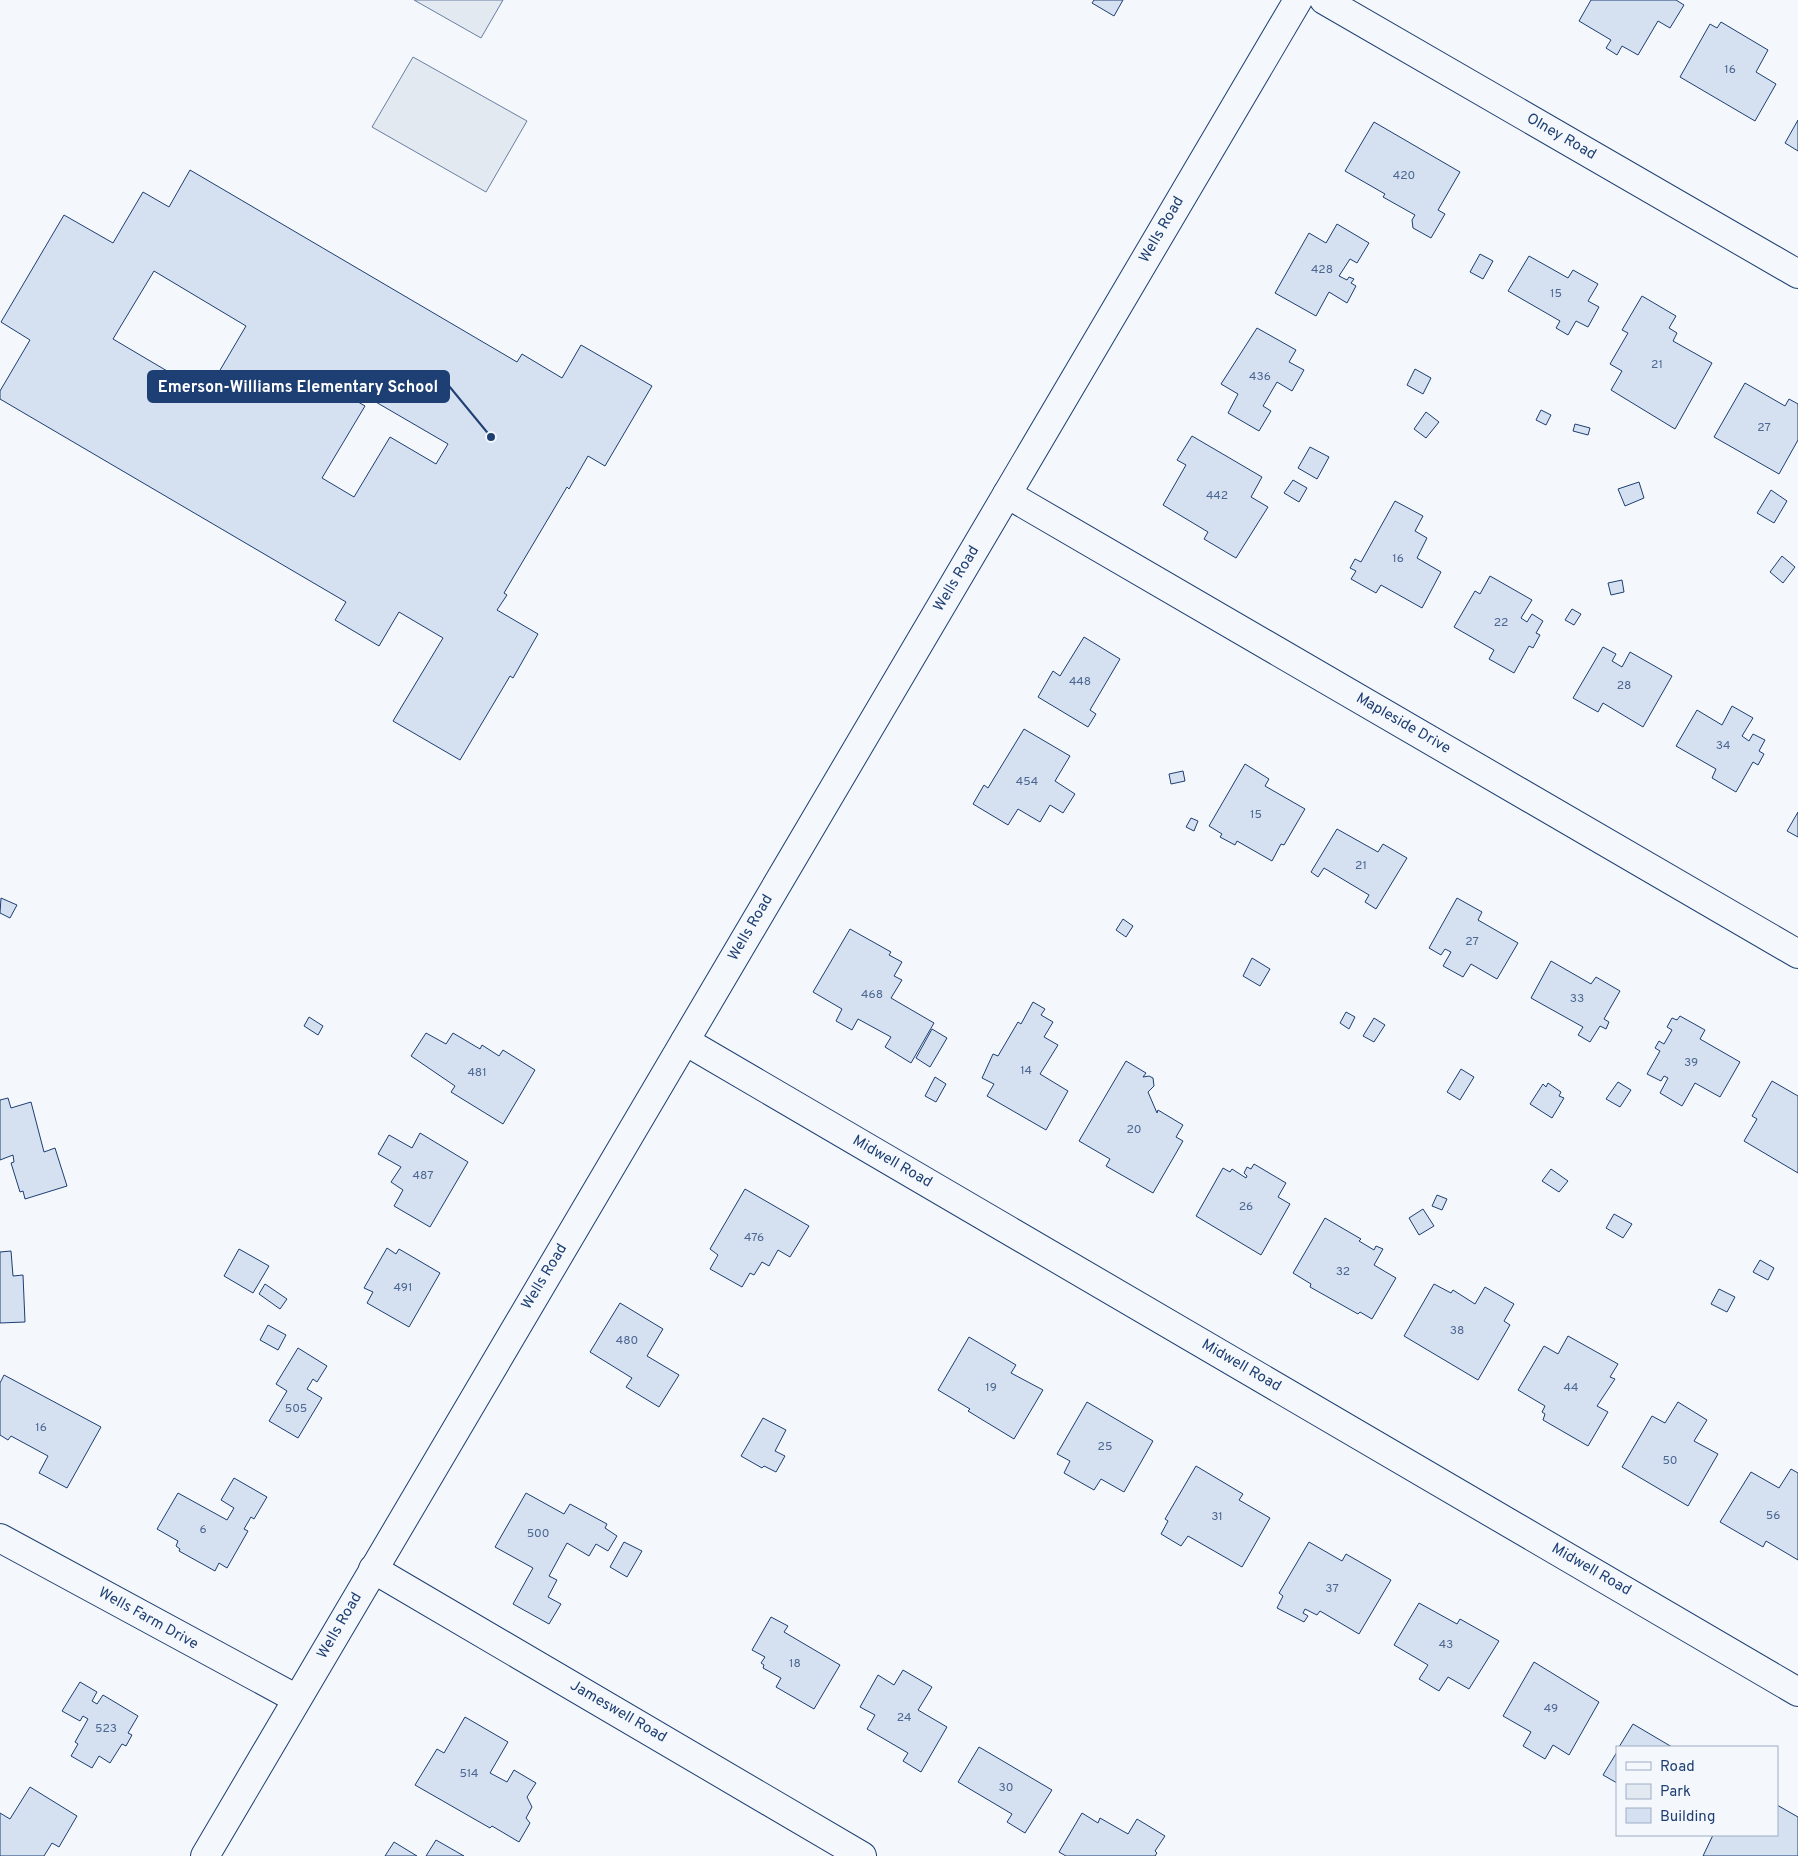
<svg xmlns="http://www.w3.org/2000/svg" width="1798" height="1856" font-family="Overpass,sans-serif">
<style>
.green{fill:#e3e9f0;stroke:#687fa3}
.building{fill:#d5e0f0;stroke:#1d3f73;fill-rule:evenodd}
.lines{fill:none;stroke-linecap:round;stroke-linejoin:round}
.minor-casing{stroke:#1d3f73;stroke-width:30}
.major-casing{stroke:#1d3f73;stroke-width:30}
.minor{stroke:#f4f7fb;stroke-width:28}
.major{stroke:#f4f7fb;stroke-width:28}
.labels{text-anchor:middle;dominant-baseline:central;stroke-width:4;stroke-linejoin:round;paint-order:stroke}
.number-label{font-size:12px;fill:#4b6792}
.street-label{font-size:15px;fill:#1d3f73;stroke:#f4f7fb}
.leader{fill:none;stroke:#1d3f73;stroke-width:2}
.callout-dot{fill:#1d3f73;stroke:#f4f7fb;stroke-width:2}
.callout{fill:#1d3f73;stroke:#1d3f73;stroke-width:2}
.callout-label{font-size:16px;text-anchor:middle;font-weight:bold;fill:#fff}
</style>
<rect width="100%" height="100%" fill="#f4f7fb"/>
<!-- green -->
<path class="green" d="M 414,0 L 503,0 L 481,38 Z
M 413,57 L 527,121 L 486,192 L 372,127 Z"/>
<!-- building -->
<path class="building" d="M 1094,0 L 1123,0 L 1114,16 L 1092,3 Z
M 1591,0 L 1676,0 L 1684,5 L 1670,28 L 1658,21 L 1638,55 L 1622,46 L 1617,55 L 1606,48 L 1611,40 L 1579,21 Z
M 1721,22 L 1768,50 L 1756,72 L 1776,84 L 1755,121 L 1680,77 L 1710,24 L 1717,28 Z
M 1798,120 L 1798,151 L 1785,143 Z
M 1374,122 L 1460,172 L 1438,210 L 1445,214 L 1431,238 L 1413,228 L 1412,220 L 1415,215 L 1383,197 L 1385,194 L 1345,171 Z
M 190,170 L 517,362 L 522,354 L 562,378 L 581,345 L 652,386 L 605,466 L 588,456 L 569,489 L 567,487 L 504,593 L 507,595 L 497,610 L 538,634 L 513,678 L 510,676 L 460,760 L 393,721 L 443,638 L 399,612 L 379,646 L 335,620 L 346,602 L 0,399 L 0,391 L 30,340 L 1,322 L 64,215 L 113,243 L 143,192 L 169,207 ZM 154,271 L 246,326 L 206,394 L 113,339 ZM 350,387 L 448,444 L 436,464 L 390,437 L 354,497 L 322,478 L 365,406 L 346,395 Z
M 1337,224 L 1369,243 L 1357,263 L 1350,259 L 1339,276 L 1347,280 L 1349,277 L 1354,279 L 1351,283 L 1356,286 L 1347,303 L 1329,292 L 1316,316 L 1275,293 L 1309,233 L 1326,243 Z
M 1480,254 L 1493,261 L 1483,279 L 1470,272 Z
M 1529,256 L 1568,278 L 1573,270 L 1598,284 L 1588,301 L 1599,307 L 1588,327 L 1576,321 L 1568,335 L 1556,328 L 1560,321 L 1508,291 Z
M 1642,296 L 1676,316 L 1669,328 L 1677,333 L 1673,341 L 1712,363 L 1675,429 L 1611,390 L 1622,371 L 1610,364 L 1628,333 L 1622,330 Z
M 1257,328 L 1296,350 L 1289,362 L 1304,370 L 1292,391 L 1277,382 L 1263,406 L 1271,411 L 1259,431 L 1228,413 L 1238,394 L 1221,384 Z
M 1415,369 L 1431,378 L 1423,394 L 1407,385 Z
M 1745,383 L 1785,406 L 1789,399 L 1798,404 L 1798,440 L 1779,474 L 1714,437 Z
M 1541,410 L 1551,415 L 1546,425 L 1536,420 Z
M 1426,412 L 1439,422 L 1426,438 L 1414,429 Z
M 1575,424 L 1590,428 L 1588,435 L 1573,431 Z
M 1192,436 L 1262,477 L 1251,497 L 1268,507 L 1236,558 L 1204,539 L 1208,532 L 1163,505 L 1186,465 L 1177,460 Z
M 1310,447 L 1329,457 L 1317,479 L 1298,468 Z
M 1293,480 L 1307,488 L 1299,502 L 1284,493 Z
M 1639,482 L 1644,498 L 1625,506 L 1618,489 Z
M 1771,490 L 1787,501 L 1774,523 L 1757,513 Z
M 1395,501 L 1423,516 L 1415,531 L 1427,538 L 1417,558 L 1441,572 L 1422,608 L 1381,585 L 1376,593 L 1351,579 L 1356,571 L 1350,568 L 1355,559 L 1361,562 Z
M 1782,556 L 1795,567 L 1783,583 L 1770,572 Z
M 1490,576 L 1532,600 L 1521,618 L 1527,622 L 1532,614 L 1543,621 L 1536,633 L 1540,635 L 1533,648 L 1529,646 L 1514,673 L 1489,659 L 1494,650 L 1454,627 L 1475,591 L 1480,594 Z
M 1622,580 L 1624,592 L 1611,595 L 1608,583 Z
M 1572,609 L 1581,614 L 1574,625 L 1565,620 Z
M 1084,637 L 1120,659 L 1090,710 L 1096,714 L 1088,727 L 1038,697 L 1053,671 L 1060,676 Z
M 1603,647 L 1616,654 L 1612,661 L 1622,667 L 1630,652 L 1672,676 L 1643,727 L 1603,703 L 1598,712 L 1573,698 Z
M 1732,706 L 1753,718 L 1742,736 L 1749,741 L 1753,734 L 1765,740 L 1759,751 L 1764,754 L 1758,765 L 1753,762 L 1736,792 L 1712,778 L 1716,769 L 1676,746 L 1697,710 L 1722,725 Z
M 1024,729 L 1070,756 L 1055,781 L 1075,794 L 1063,813 L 1050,805 L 1040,822 L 1018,809 L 1008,825 L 973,804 L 984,785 L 988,788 Z
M 1245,764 L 1269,779 L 1265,786 L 1305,809 L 1284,845 L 1281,844 L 1272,861 L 1237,841 L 1235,845 L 1220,837 L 1222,834 L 1209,826 Z
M 1183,771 L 1185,781 L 1171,784 L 1169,774 Z
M 1798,812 L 1798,837 L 1787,831 Z
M 1191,818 L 1198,821 L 1194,831 L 1186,827 Z
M 1337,829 L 1378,852 L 1383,844 L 1407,858 L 1376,909 L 1365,902 L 1369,895 L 1324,868 L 1318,877 L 1311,872 Z
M 1,898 L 17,905 L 10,918 L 0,913 Z
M 1457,898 L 1482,912 L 1478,920 L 1518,943 L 1497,979 L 1471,964 L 1463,977 L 1443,966 L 1451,952 L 1445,949 L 1441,955 L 1429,948 Z
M 1123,919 L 1133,926 L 1126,937 L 1116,930 Z
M 850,929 L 891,952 L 889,955 L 902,962 L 894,976 L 902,980 L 891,998 L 934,1023 L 911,1063 L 885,1047 L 891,1037 L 858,1019 L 852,1030 L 836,1021 L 842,1009 L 813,992 Z
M 1252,958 L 1270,969 L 1260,986 L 1243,976 Z
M 1551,961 L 1591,984 L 1596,977 L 1620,991 L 1604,1019 L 1609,1022 L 1606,1029 L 1600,1026 L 1590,1042 L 1578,1035 L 1583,1027 L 1531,998 Z
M 1033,1002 L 1045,1009 L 1041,1015 L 1053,1022 L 1044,1037 L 1058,1045 L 1040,1074 L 1068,1091 L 1046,1130 L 987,1096 L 994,1084 L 982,1078 L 993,1054 L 998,1056 L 1018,1022 L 1021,1024 Z
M 1346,1012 L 1355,1017 L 1349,1029 L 1340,1023 Z
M 1680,1016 L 1705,1030 L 1700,1039 L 1740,1062 L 1720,1097 L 1695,1083 L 1682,1106 L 1660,1093 L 1668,1078 L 1664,1076 L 1661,1081 L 1647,1074 L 1660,1051 L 1655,1048 L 1659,1041 L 1664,1044 L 1672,1030 L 1667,1027 L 1672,1018 L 1677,1020 Z
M 309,1017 L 323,1026 L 318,1035 L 304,1026 Z
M 1374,1018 L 1385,1025 L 1374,1042 L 1363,1036 Z
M 932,1029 L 947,1038 L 930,1067 L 916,1058 Z
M 426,1033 L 446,1044 L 453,1033 L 480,1049 L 482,1045 L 499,1056 L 503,1050 L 535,1070 L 503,1124 L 451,1092 L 455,1086 L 411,1056 Z
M 1126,1061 L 1146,1073 L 1143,1077 L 1149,1076 L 1153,1078 L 1154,1086 L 1148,1092 L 1157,1113 L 1158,1110 L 1183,1125 L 1176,1137 L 1183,1141 L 1153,1193 L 1106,1166 L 1110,1159 L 1079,1141 Z
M 1461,1069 L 1474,1077 L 1460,1100 L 1447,1092 Z
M 935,1077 L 946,1084 L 936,1102 L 925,1096 Z
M 1772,1081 L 1798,1096 L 1798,1173 L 1744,1141 L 1757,1119 L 1752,1116 Z
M 1618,1082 L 1631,1090 L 1620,1107 L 1606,1099 Z
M 1548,1083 L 1561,1092 L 1559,1096 L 1564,1098 L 1552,1118 L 1530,1104 L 1543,1084 L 1546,1087 Z
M 8,1098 L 11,1108 L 31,1102 L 44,1152 L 55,1148 L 67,1186 L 25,1199 L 23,1191 L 20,1192 L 11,1163 L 14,1162 L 13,1155 L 0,1160 L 0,1100 Z
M 420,1133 L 468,1162 L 430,1227 L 394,1206 L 403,1190 L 391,1182 L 401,1167 L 378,1154 L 389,1135 L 412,1148 Z
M 1254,1164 L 1286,1183 L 1278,1197 L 1290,1204 L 1261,1255 L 1196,1216 L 1223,1168 L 1230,1172 L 1232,1169 L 1246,1178 L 1247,1176 L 1244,1173 L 1247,1167 L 1251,1169 Z
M 1551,1169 L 1568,1181 L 1559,1192 L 1542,1181 Z
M 745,1189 L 809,1226 L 790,1257 L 778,1250 L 769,1266 L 762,1262 L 754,1275 L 750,1273 L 742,1287 L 710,1269 L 718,1255 L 710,1249 Z
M 1437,1195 L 1447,1199 L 1442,1210 L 1432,1206 Z
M 1423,1209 L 1434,1226 L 1419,1235 L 1409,1218 Z
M 1614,1214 L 1632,1224 L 1623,1238 L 1606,1228 Z
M 1325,1218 L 1361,1239 L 1359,1241 L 1374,1250 L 1376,1246 L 1383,1249 L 1374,1265 L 1396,1278 L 1372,1319 L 1360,1312 L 1358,1314 L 1310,1287 L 1311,1284 L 1293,1273 Z
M 387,1248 L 396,1254 L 399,1249 L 440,1273 L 409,1327 L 367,1303 L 373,1292 L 364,1288 Z
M 239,1249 L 269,1266 L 253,1293 L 224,1276 Z
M 11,1251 L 13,1276 L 23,1275 L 25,1322 L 0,1323 L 0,1252 Z
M 1760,1260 L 1774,1268 L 1768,1280 L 1753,1272 Z
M 265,1284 L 287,1299 L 280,1309 L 259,1294 Z
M 1434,1284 L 1451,1293 L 1453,1290 L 1475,1304 L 1485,1287 L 1514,1304 L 1504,1321 L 1510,1325 L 1478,1380 L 1404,1336 Z
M 1719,1289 L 1735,1297 L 1727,1312 L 1711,1304 Z
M 620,1303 L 663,1329 L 647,1356 L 679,1375 L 659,1407 L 626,1387 L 632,1378 L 590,1352 Z
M 268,1325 L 286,1335 L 278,1350 L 260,1340 Z
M 1568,1336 L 1618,1364 L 1610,1377 L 1615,1379 L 1597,1406 L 1608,1412 L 1588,1446 L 1543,1420 L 1545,1414 L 1542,1412 L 1545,1406 L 1518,1390 L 1544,1346 L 1558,1354 Z
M 969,1337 L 1016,1365 L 1011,1373 L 1043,1390 L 1014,1439 L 968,1411 L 970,1409 L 938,1390 Z
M 298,1348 L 327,1366 L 317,1382 L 313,1379 L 307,1389 L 322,1398 L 298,1438 L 269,1421 L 287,1391 L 276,1384 Z
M 4,1375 L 101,1427 L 67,1488 L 39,1473 L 48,1456 L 11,1436 L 8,1440 L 0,1435 L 0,1383 Z
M 1087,1402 L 1153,1441 L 1124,1492 L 1101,1479 L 1094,1490 L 1064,1473 L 1070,1461 L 1057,1454 Z
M 1678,1402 L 1707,1420 L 1694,1441 L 1718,1454 L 1688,1506 L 1622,1467 L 1652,1416 L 1665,1423 Z
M 763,1418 L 786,1430 L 775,1451 L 785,1456 L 776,1472 L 764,1466 L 762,1468 L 741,1456 Z
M 1196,1466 L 1243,1494 L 1239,1500 L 1270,1518 L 1242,1567 L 1188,1536 L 1181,1546 L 1161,1534 L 1168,1521 L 1165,1519 Z
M 1791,1469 L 1798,1473 L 1798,1560 L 1766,1541 L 1763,1547 L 1720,1522 L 1751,1472 L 1779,1488 Z
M 234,1478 L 267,1497 L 254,1519 L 251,1517 L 244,1529 L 248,1531 L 227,1568 L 219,1563 L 215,1571 L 179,1551 L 180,1549 L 176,1546 L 178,1541 L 157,1529 L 178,1493 L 227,1520 L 234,1508 L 221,1500 Z
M 526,1493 L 564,1514 L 570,1504 L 607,1524 L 605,1528 L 617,1536 L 608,1551 L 596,1544 L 589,1556 L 567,1543 L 549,1576 L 557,1580 L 548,1597 L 561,1604 L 549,1624 L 513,1604 L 533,1568 L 495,1547 Z
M 624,1542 L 642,1551 L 627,1577 L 610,1567 Z
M 1309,1542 L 1342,1561 L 1346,1554 L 1391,1580 L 1359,1634 L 1320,1611 L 1317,1615 L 1305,1609 L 1303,1613 L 1308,1616 L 1304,1622 L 1277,1608 L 1283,1596 L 1279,1593 Z
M 1419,1603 L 1457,1624 L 1460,1619 L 1499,1641 L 1469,1689 L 1448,1677 L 1439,1691 L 1419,1679 L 1428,1665 L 1394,1645 Z
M 771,1617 L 788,1626 L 784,1632 L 840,1665 L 814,1709 L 776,1687 L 781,1678 L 763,1668 L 764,1665 L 761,1663 L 765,1657 L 752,1650 Z
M 1534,1662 L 1599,1702 L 1569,1755 L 1553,1745 L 1545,1759 L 1523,1746 L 1531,1732 L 1503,1716 Z
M 903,1670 L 932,1687 L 918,1710 L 947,1727 L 921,1772 L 903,1761 L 908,1753 L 867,1729 L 875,1715 L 860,1707 L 878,1675 L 894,1685 Z
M 80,1682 L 97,1692 L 92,1701 L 97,1704 L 103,1695 L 138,1716 L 128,1733 L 132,1735 L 126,1746 L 122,1744 L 110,1763 L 99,1756 L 92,1768 L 71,1756 L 78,1744 L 75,1742 L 88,1719 L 83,1716 L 80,1721 L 62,1711 Z
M 465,1717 L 508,1742 L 490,1773 L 507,1782 L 514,1770 L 536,1783 L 527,1797 L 532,1807 L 526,1818 L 530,1823 L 519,1842 L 492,1826 L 490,1828 L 415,1785 L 437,1749 L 444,1753 Z
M 1633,1724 L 1672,1747 L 1619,1747 Z
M 979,1747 L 1052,1790 L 1025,1833 L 1007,1822 L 1012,1814 L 958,1782 Z
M 1617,1752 L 1617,1783 L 1603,1775 Z
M 30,1787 L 77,1816 L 59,1847 L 52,1843 L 44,1856 L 0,1856 L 0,1813 L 10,1819 Z
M 1777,1805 L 1798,1817 L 1798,1856 L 1703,1856 L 1713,1835 L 1777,1835 Z
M 1082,1813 L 1098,1823 L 1100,1818 L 1128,1834 L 1137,1819 L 1165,1836 L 1155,1851 L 1157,1853 L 1155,1856 L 1066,1856 L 1059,1852 Z
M 436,1840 L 464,1856 L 426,1856 Z
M 394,1842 L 417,1856 L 385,1856 Z"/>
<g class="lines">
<defs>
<path id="minor" d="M 1324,0 L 1798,274
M 1007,494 L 1798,954
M 685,1041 L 1798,1692
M 0,1538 L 297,1699
M 373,1569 L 862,1856"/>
<path id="major" d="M 205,1856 L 1298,0"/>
</defs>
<!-- minor casing -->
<use href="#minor" class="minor-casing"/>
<!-- major casing -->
<use href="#major" class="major-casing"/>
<!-- minor -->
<use href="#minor" class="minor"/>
<!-- major -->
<use href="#major" class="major"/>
</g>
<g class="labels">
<!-- number labels -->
<g class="number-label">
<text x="1730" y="70">16</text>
<text x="1404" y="176">420</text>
<text x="1322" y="270">428</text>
<text x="1556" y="294">15</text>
<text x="1657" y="365">21</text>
<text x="1260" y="377">436</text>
<text x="1764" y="428">27</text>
<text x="1217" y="496">442</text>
<text x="1398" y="559">16</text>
<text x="1501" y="623">22</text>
<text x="1080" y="682">448</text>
<text x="1624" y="686">28</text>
<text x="1723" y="746">34</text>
<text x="1027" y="782">454</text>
<text x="1256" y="815">15</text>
<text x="1361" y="866">21</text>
<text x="1472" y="942">27</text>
<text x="872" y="995">468</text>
<text x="1577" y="999">33</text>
<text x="1691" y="1063">39</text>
<text x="1026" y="1071">14</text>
<text x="477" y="1073">481</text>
<text x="1134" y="1130">20</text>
<text x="423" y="1176">487</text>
<text x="1246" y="1207">26</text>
<text x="754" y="1238">476</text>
<text x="1343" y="1272">32</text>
<text x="403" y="1288">491</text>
<text x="1457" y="1331">38</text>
<text x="627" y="1341">480</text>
<text x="991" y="1388">19</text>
<text x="1571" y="1388">44</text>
<text x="296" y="1409">505</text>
<text x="41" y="1428">16</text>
<text x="1105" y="1447">25</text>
<text x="1670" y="1461">50</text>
<text x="1773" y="1516">56</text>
<text x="1217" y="1517">31</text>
<text x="203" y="1530">6</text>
<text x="538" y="1534">500</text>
<text x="1332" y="1589">37</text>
<text x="1446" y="1645">43</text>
<text x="795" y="1664">18</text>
<text x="1551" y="1709">49</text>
<text x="904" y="1718">24</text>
<text x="106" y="1729">523</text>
<text x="469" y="1774">514</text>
<text x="1006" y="1788">30</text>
</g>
<!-- street labels -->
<g class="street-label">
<text transform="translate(1561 137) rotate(30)">Olney Road</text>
<text transform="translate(1162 230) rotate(-60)">Wells Road</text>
<text transform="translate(957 579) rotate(-59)">Wells Road</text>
<text transform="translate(1403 724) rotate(30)">Mapleside Drive</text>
<text transform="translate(751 928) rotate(-60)">Wells Road</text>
<text transform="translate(892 1162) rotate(30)">Midwell Road</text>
<text transform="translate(545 1277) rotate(-59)">Wells Road</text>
<text transform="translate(1241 1366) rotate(30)">Midwell Road</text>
<text transform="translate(1591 1570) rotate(30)">Midwell Road</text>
<text transform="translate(148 1619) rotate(29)">Wells Farm Drive</text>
<text transform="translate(340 1626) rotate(-60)">Wells Road</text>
<text transform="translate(618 1712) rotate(30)">Jameswell Road</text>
</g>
</g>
<!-- callouts -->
<path class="leader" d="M491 437L449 386"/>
<circle class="callout-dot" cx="491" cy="437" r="5"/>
<rect class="callout" x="148" y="371" width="301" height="31" rx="5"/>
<g class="callout-label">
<text x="298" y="392">Emerson-Williams Elementary School</text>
</g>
<!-- legend -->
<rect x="1616" y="1746" width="162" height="90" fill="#f4f7fb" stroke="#9eadc5"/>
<rect x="1626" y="1762" width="25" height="8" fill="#f4f7fb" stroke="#9eadc5"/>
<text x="1660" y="1771" font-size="15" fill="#1d3f73">Road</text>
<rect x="1626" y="1784" width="25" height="15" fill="#e3e9f0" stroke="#9eadc5"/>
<text x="1660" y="1796" font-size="15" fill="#1d3f73">Park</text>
<rect x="1626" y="1808" width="25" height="15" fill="#d5e0f0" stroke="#9eadc5"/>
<text x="1660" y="1821" font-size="15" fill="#1d3f73">Building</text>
</svg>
